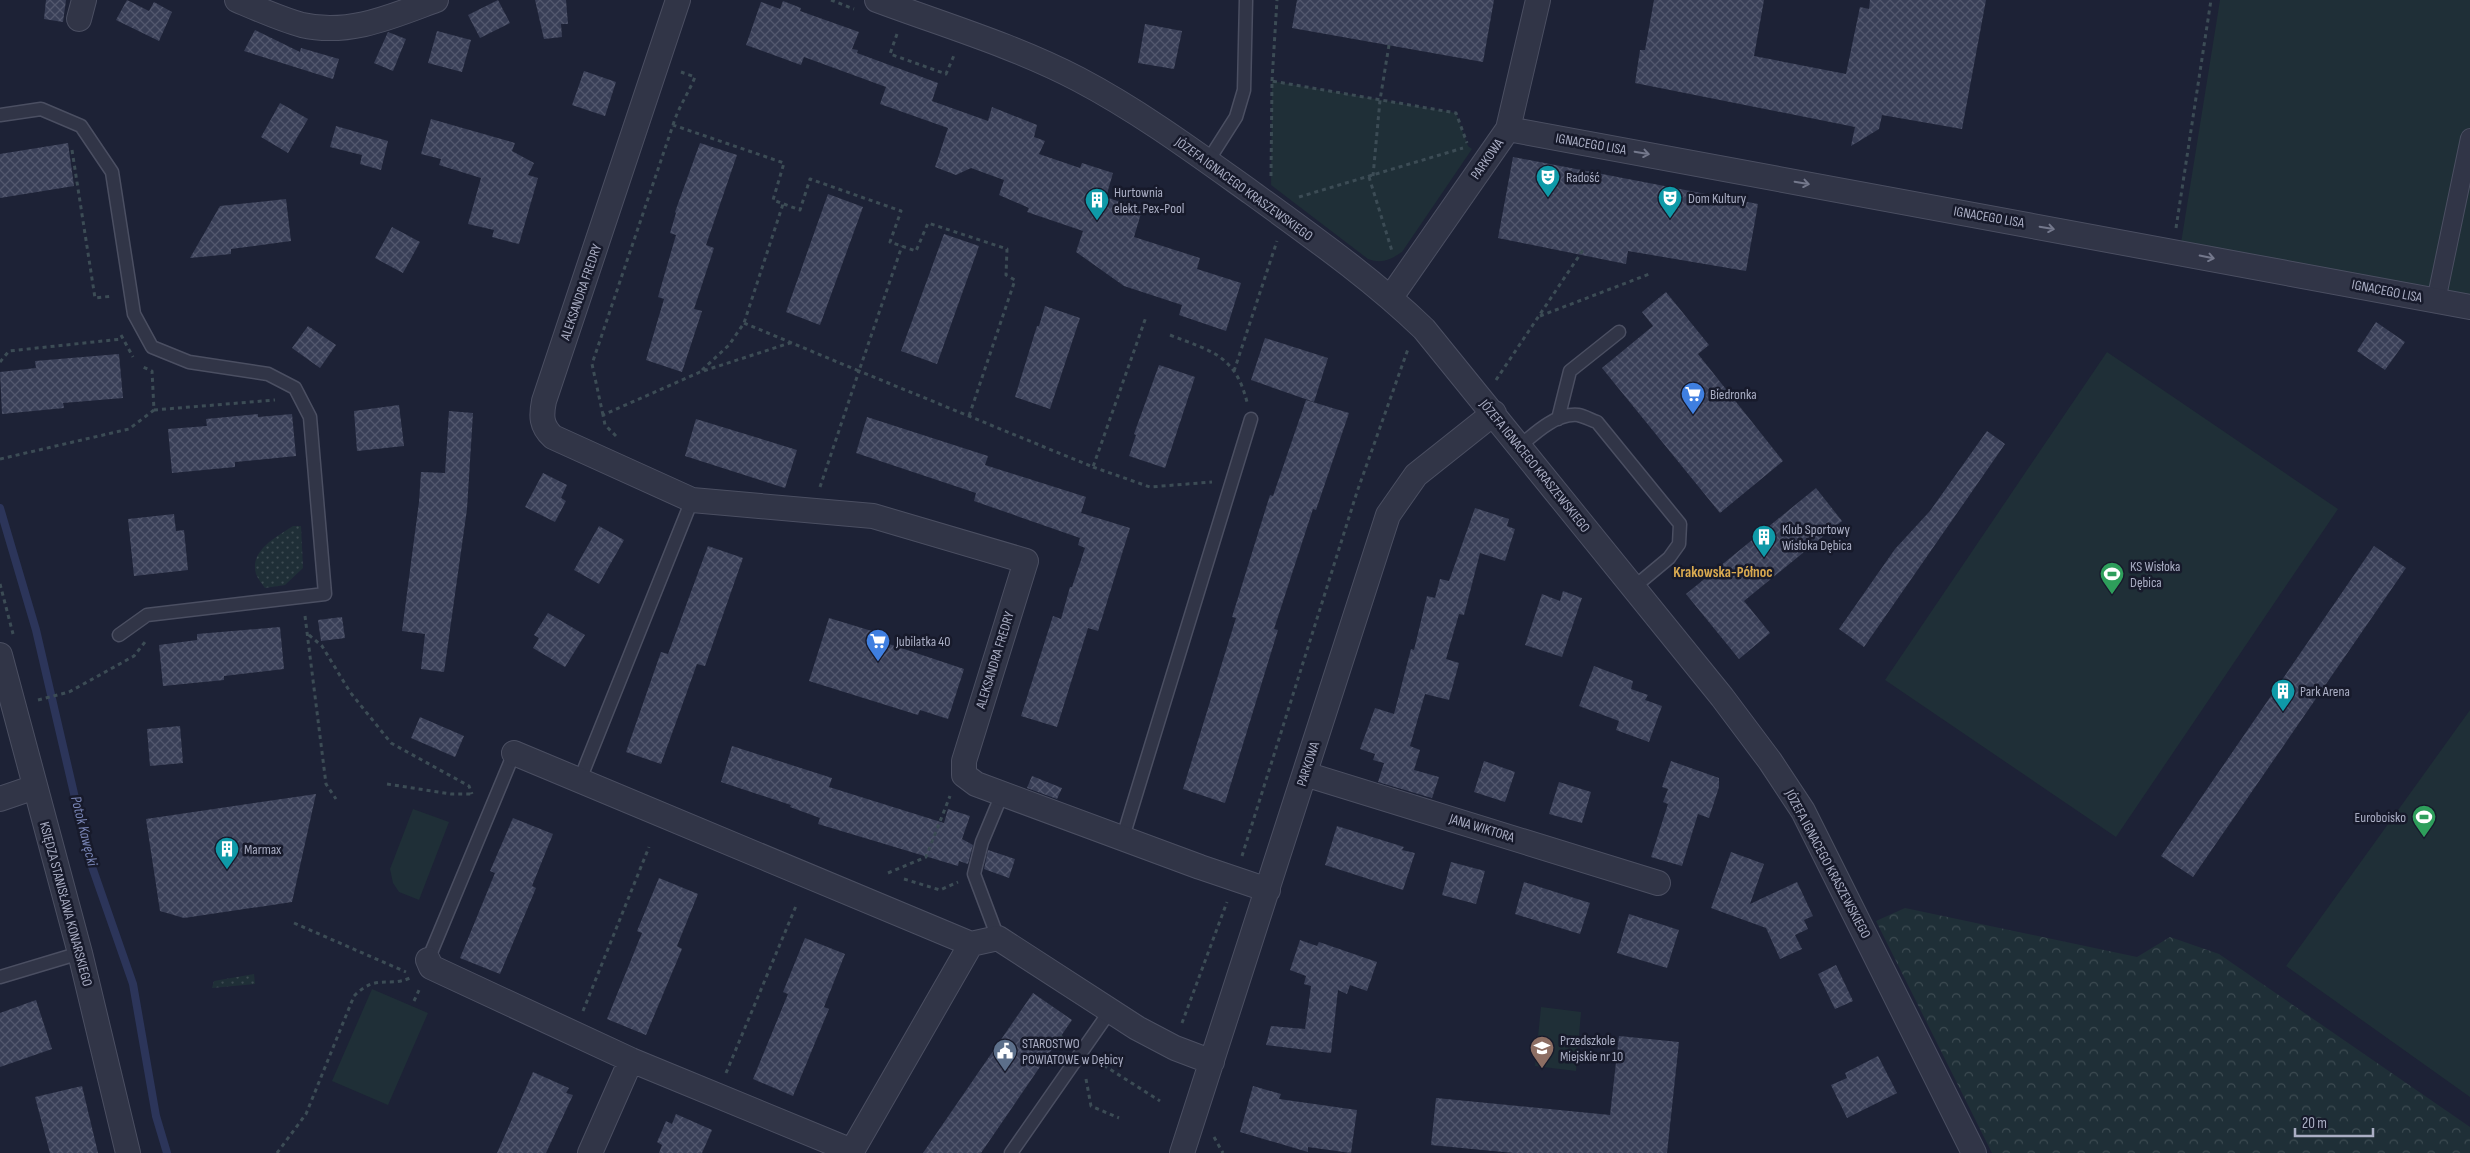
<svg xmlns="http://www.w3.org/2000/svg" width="2470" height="1153" font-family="'Sofia Sans Condensed',sans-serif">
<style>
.grass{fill:url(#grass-dots)}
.forest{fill:url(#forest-crowns)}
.green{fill:#1f2f37}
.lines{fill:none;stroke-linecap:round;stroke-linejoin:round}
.stream{stroke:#2c355a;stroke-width:8}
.building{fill:url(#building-cross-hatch)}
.service-casing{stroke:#4b4f62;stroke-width:15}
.pedestrian-casing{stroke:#4b4f62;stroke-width:20}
.minor-casing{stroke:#4b4f62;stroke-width:26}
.path{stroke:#3c4c55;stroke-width:3;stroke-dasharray:4 4;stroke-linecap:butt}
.service{stroke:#313547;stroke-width:12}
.pedestrian{stroke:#313547;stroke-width:18}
.minor{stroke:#313547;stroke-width:24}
.oneway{stroke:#74788c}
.labels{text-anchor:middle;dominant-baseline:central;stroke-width:5;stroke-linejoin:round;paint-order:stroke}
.street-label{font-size:14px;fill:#aaaec4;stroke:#171a2b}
.poi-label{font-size:14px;fill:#aaaec4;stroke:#171a2b;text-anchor:start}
.neighbourhood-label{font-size:15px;font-weight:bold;fill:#daaa50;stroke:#171a2b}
.water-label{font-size:15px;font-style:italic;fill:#7884b4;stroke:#171a2b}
</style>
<defs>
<pattern id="grass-dots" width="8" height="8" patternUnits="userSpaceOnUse" patternTransform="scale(1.25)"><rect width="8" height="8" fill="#1f2f37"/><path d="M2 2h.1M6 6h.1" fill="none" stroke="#3d4b52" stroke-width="1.8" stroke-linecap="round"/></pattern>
<pattern id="forest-crowns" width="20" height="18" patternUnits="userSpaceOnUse" patternTransform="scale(1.25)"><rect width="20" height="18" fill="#1f2f37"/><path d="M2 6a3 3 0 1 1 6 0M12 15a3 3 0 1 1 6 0" fill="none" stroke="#3d4b52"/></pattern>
<pattern id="building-cross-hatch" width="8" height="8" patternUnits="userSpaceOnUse" patternTransform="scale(1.25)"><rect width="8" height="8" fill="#393f57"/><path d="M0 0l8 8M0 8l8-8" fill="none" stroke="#53586e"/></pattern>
</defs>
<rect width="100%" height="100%" fill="#1d2236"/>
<!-- grass -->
<path class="grass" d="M 293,526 L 301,526 L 303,568 L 285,585 L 265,588 C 262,584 258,579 256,574 C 249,550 278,536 293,526 Z
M 254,974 L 255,984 L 212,988 L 214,981 Z"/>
<!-- forest -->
<path class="forest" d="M 1905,908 L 2137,957 L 2170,937 L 2219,954 L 2470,1127 L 2470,1153 L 1992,1153 L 1876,921 Z"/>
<!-- green -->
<path class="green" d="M 2220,0 L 2470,0 L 2470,298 L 2181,243 Z
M 1272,81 L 1456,113 L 1468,146 L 1472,149 L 1402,252 C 1390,260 1382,264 1368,259 L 1271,185 Z
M 2107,352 L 2338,509 L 2116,837 L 1885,680 Z
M 2470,710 L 2470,1097 L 2286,966 Z
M 413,809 L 449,822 L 419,900 L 399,892 L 393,883 L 390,869 Z
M 372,989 L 428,1013 L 388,1105 L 332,1081 Z
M 1541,1007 L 1581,1012 L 1576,1071 L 1535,1066 Z"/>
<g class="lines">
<!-- stream -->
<path class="stream" d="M 0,508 L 36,630 L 89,858 L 133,984 L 156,1116 L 167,1153"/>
</g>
<!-- building -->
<path class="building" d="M 46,0 L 66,0 L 63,22 L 44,19 Z
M 127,0 L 149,11 L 154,2 L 172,12 L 159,41 L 116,20 Z
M 498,0 L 510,23 L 480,38 L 468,15 Z
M 535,0 L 566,0 L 568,24 L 561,24 L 562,37 L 544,39 Z
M 1297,0 L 1494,0 L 1483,62 L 1292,28 Z
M 1654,0 L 1764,0 L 1754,56 L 1846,74 L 1860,7 L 1869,9 L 1870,0 L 1986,0 L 1962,129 L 1882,115 L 1879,129 L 1851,146 L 1855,127 L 1635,83 L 1640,50 L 1645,50 Z
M 783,1 L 801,8 L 800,11 L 859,32 L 852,49 L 858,50 L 857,53 L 938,83 L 932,101 L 988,121 L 992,107 L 1037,125 L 1034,137 L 1045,141 L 1039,154 L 1080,168 L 1082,163 L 1113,173 L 1106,197 L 1142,210 L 1134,237 L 1200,258 L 1197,269 L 1241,283 L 1226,331 L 1179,315 L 1182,305 L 1124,286 L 1076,252 L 1083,231 L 1027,212 L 1029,208 L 999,195 L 1004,180 L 971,168 L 956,175 L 935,167 L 948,128 L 880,104 L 886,87 L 804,57 L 801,65 L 746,45 L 761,2 L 780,9 Z
M 1145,24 L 1182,31 L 1174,69 L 1138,63 Z
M 255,30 L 300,52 L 301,48 L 339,59 L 333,79 L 244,51 Z
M 437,31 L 471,40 L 462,72 L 428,63 Z
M 388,32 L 406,39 L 393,71 L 374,63 Z
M 584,71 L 616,82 L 605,116 L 572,105 Z
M 280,103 L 308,119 L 288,153 L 261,137 Z
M 431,119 L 515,143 L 512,151 L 534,163 L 528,175 L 538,178 L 519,244 L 492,237 L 494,230 L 468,224 L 481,178 L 439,165 L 441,159 L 421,154 Z
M 336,126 L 388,141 L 381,170 L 360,164 L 362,155 L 330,147 Z
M 68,143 L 74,186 L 0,198 L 0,154 Z
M 700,143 L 737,155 L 706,245 L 714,248 L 694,309 L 702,311 L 682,372 L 646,360 L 664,299 L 658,297 L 676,235 L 670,233 L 676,213 L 675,212 Z
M 1513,157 L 1758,204 L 1746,271 L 1628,251 L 1626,264 L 1498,238 Z
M 828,194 L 863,207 L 820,325 L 786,312 Z
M 286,199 L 291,241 L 231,249 L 231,254 L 190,258 L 220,206 Z
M 392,227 L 420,242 L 403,273 L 375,258 Z
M 944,234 L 979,246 L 937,364 L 901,351 Z
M 1666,292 L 1709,345 L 1698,354 L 1783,461 L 1720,513 L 1602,368 L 1653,326 L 1642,312 Z
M 1045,306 L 1080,318 L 1050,409 L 1015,397 L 1037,326 L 1039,326 Z
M 2376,322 L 2405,342 L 2385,370 L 2357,351 Z
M 308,326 L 336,345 L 320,368 L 292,348 Z
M 1265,338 L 1328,358 L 1314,402 L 1251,380 Z
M 119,354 L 123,398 L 63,403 L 64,408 L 2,414 L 0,372 L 36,368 L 35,361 Z
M 1159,365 L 1195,377 L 1165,468 L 1129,456 L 1136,435 L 1134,434 Z
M 1306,400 L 1349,413 L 1316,510 L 1313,509 L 1274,629 L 1278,630 L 1225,803 L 1183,789 L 1236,618 L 1232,617 L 1270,495 L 1273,496 Z
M 399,405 L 404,446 L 357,451 L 354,411 Z
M 449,411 L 473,413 L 467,509 L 444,672 L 421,669 L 425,634 L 402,631 L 419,502 L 421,472 L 445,473 Z
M 258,414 L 258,417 L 292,414 L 296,456 L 235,462 L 235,467 L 172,473 L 168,429 L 207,426 L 206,419 Z
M 867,417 L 988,456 L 985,465 L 1086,497 L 1081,513 L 1130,528 L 1098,631 L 1088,628 L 1057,727 L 1021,716 L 1053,616 L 1061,619 L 1070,587 L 1072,587 L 1085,548 L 1078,545 L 1080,538 L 974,501 L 976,493 L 856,453 Z
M 696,419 L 797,450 L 785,488 L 685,456 Z
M 1987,431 L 2005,444 L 1864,647 L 1839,629 L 1895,549 L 1930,511 Z
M 543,473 L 567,485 L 561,498 L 566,501 L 555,522 L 525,507 Z
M 1816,488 L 1842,521 L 1744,601 L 1770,633 L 1739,659 L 1686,594 Z
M 1475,508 L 1509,519 L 1507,526 L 1515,529 L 1505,561 L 1480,553 L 1464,615 L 1459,614 L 1446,659 L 1459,663 L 1449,700 L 1425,694 L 1410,746 L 1420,750 L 1414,770 L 1439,777 L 1432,798 L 1378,782 L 1384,763 L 1373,760 L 1375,754 L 1360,749 L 1375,708 L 1394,714 L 1411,649 L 1414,650 L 1427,596 L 1435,598 L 1440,579 L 1449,581 Z
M 174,514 L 176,531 L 184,530 L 188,570 L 134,576 L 128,519 Z
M 599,526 L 624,540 L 599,584 L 574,570 Z
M 708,546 L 743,558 L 705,666 L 697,664 L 661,764 L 626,752 L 661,652 L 668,654 Z
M 2374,546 L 2406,568 L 2193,877 L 2161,856 Z
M 1563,591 L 1582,598 L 1562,657 L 1525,645 L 1542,594 L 1560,601 Z
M 548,613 L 585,635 L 565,667 L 533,648 L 539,638 L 534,635 Z
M 342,617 L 345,638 L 321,641 L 318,620 Z
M 829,618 L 885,635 L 883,642 L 964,669 L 948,719 L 920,710 L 918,715 L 809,681 Z
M 280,627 L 284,669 L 224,676 L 224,680 L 163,686 L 159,645 L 197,640 L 197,634 Z
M 1594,666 L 1633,681 L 1631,689 L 1648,695 L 1645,700 L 1662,706 L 1649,742 L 1616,730 L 1619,721 L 1579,706 Z
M 420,717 L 464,736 L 455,757 L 411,738 Z
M 180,726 L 183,763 L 150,766 L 147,729 Z
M 732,746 L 832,778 L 829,787 L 944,823 L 948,809 L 970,816 L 962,839 L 973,845 L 968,864 L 959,861 L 958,866 L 818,824 L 820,818 L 790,807 L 791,805 L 721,782 Z
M 1484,761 L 1515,772 L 1505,802 L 1474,792 Z
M 1671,761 L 1719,778 L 1719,787 L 1709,818 L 1698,814 L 1682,866 L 1651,857 L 1668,804 L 1663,802 L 1668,789 L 1662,787 Z
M 1032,776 L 1062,788 L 1057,799 L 1027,788 Z
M 1559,782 L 1591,792 L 1582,823 L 1549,814 Z
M 316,794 L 292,902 L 184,918 L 160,911 L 146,819 Z
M 513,818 L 553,834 L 532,886 L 536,888 L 500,974 L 460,958 L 495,873 L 490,871 Z
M 1337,826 L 1404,847 L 1402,850 L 1415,853 L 1403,890 L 1325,865 Z
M 988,850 L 1015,859 L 1009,878 L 984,869 Z
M 1731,852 L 1764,864 L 1750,904 L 1797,882 L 1813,916 L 1804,920 L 1808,929 L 1795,935 L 1802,949 L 1780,959 L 1766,928 L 1711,908 Z
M 1451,862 L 1485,871 L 1476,904 L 1442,895 Z
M 659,878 L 698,894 L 677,946 L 682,949 L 646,1035 L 607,1019 L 642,933 L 637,931 Z
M 1524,882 L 1590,903 L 1580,934 L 1515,914 Z
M 1629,914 L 1679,930 L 1667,968 L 1617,953 Z
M 805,938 L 845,954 L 824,1007 L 829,1009 L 793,1096 L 753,1079 L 788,994 L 783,992 Z
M 1300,940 L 1317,946 L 1319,942 L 1377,962 L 1367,991 L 1350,985 L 1347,994 L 1338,990 L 1331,1053 L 1266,1045 L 1271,1026 L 1305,1029 L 1311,986 L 1304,984 L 1306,976 L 1290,970 Z
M 1836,965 L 1853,1001 L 1835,1009 L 1818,974 Z
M 1033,993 L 1072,1020 L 981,1153 L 923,1153 Z
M 36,1000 L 52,1049 L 0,1067 L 0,1013 Z
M 1619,1036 L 1679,1042 L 1667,1153 L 1514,1153 L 1431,1145 L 1436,1098 L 1610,1115 Z
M 1878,1056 L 1897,1093 L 1847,1118 L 1831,1085 L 1847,1078 L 1845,1073 Z
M 533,1072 L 569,1088 L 566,1093 L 573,1095 L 546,1153 L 497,1153 Z
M 82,1086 L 98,1153 L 50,1153 L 35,1097 Z
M 1253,1086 L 1281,1094 L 1279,1099 L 1357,1110 L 1351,1153 L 1308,1147 L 1308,1152 L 1240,1132 Z
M 676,1114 L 712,1130 L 702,1153 L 659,1153 L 662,1145 L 657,1142 L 661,1133 L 666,1121 L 672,1124 Z"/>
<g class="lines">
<defs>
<path id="service" d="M 0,115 L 41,109 L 81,126 L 112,172 L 134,314 L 152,347 L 189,362 L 268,374 L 295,388 L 310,417 L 325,594 L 147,615 L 119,635
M 1208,161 L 1236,117 L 1244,90 L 1246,0
M 1558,419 L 1570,371 L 1619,332
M 1520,446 C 1535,433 1556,413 1578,415 C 1584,416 1591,420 1597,422 L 1680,524 L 1679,544 L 1669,558 L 1633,588
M 579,782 L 692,500
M 1123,837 L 1251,419
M 998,938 L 974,874 L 982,842 L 1002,794
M 428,960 L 514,753
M 0,977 L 80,953
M 1011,1153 L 1110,1011"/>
<path id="pedestrian" d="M 2436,301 L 2470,138"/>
<path id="minor" d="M 237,0 C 258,9 280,19 302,25 C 349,36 393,16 436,0
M 678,0 L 544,401 C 541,416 541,426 553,437 L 692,500 L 873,516 L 1026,561 L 964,761 L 964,775 L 976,784 L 1200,867 L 1268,890
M 877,0 C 944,25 1015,46 1078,79 C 1139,111 1196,153 1252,193 C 1311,236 1371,278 1424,329 L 1722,697 L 1770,761 L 1803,811 L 1974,1153
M 79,19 L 84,0
M 1508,129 L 2470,307
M 1391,297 L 1508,129 L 1538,0
M 0,655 L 80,953 L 128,1153
M 514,753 L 971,944 L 998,938 L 1137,1028 L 1175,1048 L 1212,1062
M 1305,774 L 1658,883
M 0,799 L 35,787
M 428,960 L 431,967 L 631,1060 L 852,1151 L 971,944
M 590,1153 L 631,1060
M 1182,1153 L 1388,515 L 1416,475 L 1494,413"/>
</defs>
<!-- service casing -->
<use href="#service" class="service-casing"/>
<!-- pedestrian casing -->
<use href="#pedestrian" class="pedestrian-casing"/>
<!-- minor casing -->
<use href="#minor" class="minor-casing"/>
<!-- path -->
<path class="path" d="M 831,0 L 854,9
M 897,34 L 890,54 L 946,74 L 955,53
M 1272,81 L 1277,0
M 673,125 C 678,108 688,94 695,77 L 681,72
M 72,150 L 95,298 L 113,296
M 1271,176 L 1272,81 L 1456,113 L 1467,143
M 1373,176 L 1380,100 L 1389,45
M 1369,177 L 1392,251
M 1299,197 L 1463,148
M 2176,228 L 2211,0
M 1540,316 L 1652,273
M 744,323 L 859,371 L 902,246
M 121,335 L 133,357
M 1170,335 C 1210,351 1235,354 1247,402
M 0,362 L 9,351 L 122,339
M 702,370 L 729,345 L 744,323 L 783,204
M 1234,371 L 1277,241
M 1496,380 L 1583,250
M 154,410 L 275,400
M 603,415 L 592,364 L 673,125 L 784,163 L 773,200 L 800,210 L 810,179 L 901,211 L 890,242 L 916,251 L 928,223 L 1007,249 L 1006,275 L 1015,280 L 969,416
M 616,436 L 605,425 L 603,415 L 700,372 L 793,342
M 0,459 L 129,429 L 154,410 L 152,371 L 143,367
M 1093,467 L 1150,487 L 1212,482
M 820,487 L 859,371 L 1093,467 L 1146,317
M 0,584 L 13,634
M 305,616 L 326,784 L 336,799
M 309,635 L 322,646 L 350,692 L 391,743 L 469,786 L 472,794
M 38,700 L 69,692 L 134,656 L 145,642
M 387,784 L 451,794 L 472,794
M 1242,856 L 1357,492 L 1408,349
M 888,873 L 926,857 L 950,796
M 904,879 L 940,890 L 958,882
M 294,923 L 406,972
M 414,1001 L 420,988
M 583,1011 L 649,847
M 1182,1023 L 1227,902
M 1060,1036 L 1067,1041
M 1097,1061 L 1160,1101
M 726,1073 L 796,906
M 1086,1079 L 1091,1106 L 1119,1118
M 1214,1137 L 1223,1153
M 277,1153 L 306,1114 L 354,996 C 377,973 387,988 410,978"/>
<!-- service -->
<use href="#service" class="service"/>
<!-- pedestrian -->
<use href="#pedestrian" class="pedestrian"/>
<!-- minor -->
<use href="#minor" class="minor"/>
</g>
<!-- one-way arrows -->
<defs><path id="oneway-shaft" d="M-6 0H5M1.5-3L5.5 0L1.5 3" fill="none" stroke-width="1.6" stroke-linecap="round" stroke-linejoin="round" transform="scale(1.25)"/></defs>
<g class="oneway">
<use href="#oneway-shaft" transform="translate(1642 153) rotate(10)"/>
<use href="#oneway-shaft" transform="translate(1802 183) rotate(10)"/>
<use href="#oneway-shaft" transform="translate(2047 228) rotate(10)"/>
<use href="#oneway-shaft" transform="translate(2207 257) rotate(11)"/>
</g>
<!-- icons -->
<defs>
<symbol id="theatre-pin" viewBox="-11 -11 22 30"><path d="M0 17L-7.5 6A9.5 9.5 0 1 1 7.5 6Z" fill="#0f9aa8" stroke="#171a2b"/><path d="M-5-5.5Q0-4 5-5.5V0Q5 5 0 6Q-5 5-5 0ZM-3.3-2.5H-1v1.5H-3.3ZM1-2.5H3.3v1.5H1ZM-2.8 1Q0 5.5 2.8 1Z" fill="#fff"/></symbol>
<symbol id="building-pin" viewBox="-11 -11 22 30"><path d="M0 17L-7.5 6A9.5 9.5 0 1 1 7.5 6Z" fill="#0f9aa8" stroke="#171a2b"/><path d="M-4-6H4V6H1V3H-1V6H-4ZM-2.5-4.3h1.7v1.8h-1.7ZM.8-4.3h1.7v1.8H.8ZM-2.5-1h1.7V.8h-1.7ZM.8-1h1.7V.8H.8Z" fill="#fff"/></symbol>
<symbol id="supermarket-pin" viewBox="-11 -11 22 30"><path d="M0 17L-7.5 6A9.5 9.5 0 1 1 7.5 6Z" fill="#3f7fe0" stroke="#171a2b"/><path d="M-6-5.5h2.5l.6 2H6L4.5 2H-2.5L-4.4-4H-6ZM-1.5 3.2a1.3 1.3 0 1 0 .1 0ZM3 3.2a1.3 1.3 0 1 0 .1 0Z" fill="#fff"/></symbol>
<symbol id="stadium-pin" viewBox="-11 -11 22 30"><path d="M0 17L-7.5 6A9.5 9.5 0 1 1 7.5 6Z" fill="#2e9e5b" stroke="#171a2b"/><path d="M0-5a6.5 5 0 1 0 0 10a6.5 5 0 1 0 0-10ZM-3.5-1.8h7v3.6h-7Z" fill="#fff"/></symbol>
<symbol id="school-pin" viewBox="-11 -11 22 30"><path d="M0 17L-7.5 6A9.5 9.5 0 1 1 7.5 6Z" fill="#8d6e63" stroke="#171a2b"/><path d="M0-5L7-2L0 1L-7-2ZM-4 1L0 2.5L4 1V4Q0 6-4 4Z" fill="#fff"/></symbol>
<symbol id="civic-pin" viewBox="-11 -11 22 30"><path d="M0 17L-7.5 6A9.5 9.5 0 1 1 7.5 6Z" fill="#5c6f8a" stroke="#171a2b"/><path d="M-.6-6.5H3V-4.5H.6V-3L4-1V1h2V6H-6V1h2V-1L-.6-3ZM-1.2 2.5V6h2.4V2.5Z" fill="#fff"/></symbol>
</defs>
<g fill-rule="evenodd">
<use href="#theatre-pin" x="1534" y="163" width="28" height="38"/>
<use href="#theatre-pin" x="1656" y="184" width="28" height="38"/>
<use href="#building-pin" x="1083" y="186" width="28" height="38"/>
<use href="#supermarket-pin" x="1679" y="380" width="28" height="38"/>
<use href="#building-pin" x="1750" y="523" width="28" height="38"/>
<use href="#stadium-pin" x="2098" y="560" width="28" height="38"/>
<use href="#supermarket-pin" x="864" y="627" width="28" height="38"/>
<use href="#building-pin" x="2269" y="677" width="28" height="38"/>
<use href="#stadium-pin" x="2410" y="803" width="28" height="38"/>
<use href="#building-pin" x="213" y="835" width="28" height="38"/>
<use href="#school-pin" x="1528" y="1034" width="28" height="38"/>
<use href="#civic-pin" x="991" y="1037" width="28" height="38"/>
</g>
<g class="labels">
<!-- street labels -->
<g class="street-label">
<text transform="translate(1591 144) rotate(10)">IGNACEGO LISA</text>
<text transform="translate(1487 159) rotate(-55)">PARKOWA</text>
<text transform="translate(1244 189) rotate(36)">JÓZEFA IGNACEGO KRASZEWSKIEGO</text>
<text transform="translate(1989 217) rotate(10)">IGNACEGO LISA</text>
<text transform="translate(2387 291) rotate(11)">IGNACEGO LISA</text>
<text transform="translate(581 292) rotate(-71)">ALEKSANDRA FREDRY</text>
<text transform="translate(1535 466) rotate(51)">JÓZEFA IGNACEGO KRASZEWSKIEGO</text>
<text transform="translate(995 660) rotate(-73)">ALEKSANDRA FREDRY</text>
<text transform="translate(1308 764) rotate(-72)">PARKOWA</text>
<text transform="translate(1482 828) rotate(17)">JANA WIKTORA</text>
<text transform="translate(1828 864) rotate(62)">JÓZEFA IGNACEGO KRASZEWSKIEGO</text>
<text transform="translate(66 904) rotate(75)">KSIĘDZA STANISŁAWA KONARSKIEGO</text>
</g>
<!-- poi labels -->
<g class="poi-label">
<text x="1566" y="177">Radość</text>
<text x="1114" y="192">Hurtownia<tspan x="1114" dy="16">elekt. Pex-Pool</tspan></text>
<text x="1688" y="198">Dom Kultury</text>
<text x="1710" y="394">Biedronka</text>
<text x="1782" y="529">Klub Sportowy<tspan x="1782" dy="16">Wisłoka Dębica</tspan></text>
<text x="2130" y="566">KS Wisłoka<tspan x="2130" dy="16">Dębica</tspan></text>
<text x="896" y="641">Jubilatka 40</text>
<text x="2300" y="691">Park Arena</text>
<text x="2406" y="817" text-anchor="end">Euroboisko</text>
<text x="244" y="849">Marmax</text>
<text x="1560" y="1040">Przedszkole<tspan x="1560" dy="16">Miejskie nr 10</tspan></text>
<text x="1022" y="1043">STAROSTWO<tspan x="1022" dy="16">POWIATOWE w Dębicy</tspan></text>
</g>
<!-- neighbourhood labels -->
<g class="neighbourhood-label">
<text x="1723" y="572">Krakowska-Północ</text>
</g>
<!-- water labels -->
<g class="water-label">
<text transform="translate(84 831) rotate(76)">Potok Kawęcki</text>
</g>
</g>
<!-- scale -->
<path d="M2295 1128v8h78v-8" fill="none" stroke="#aaaec4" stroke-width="2.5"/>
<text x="2302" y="1128" font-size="15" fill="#aaaec4" stroke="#171a2b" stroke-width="4" paint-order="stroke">20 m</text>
</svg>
